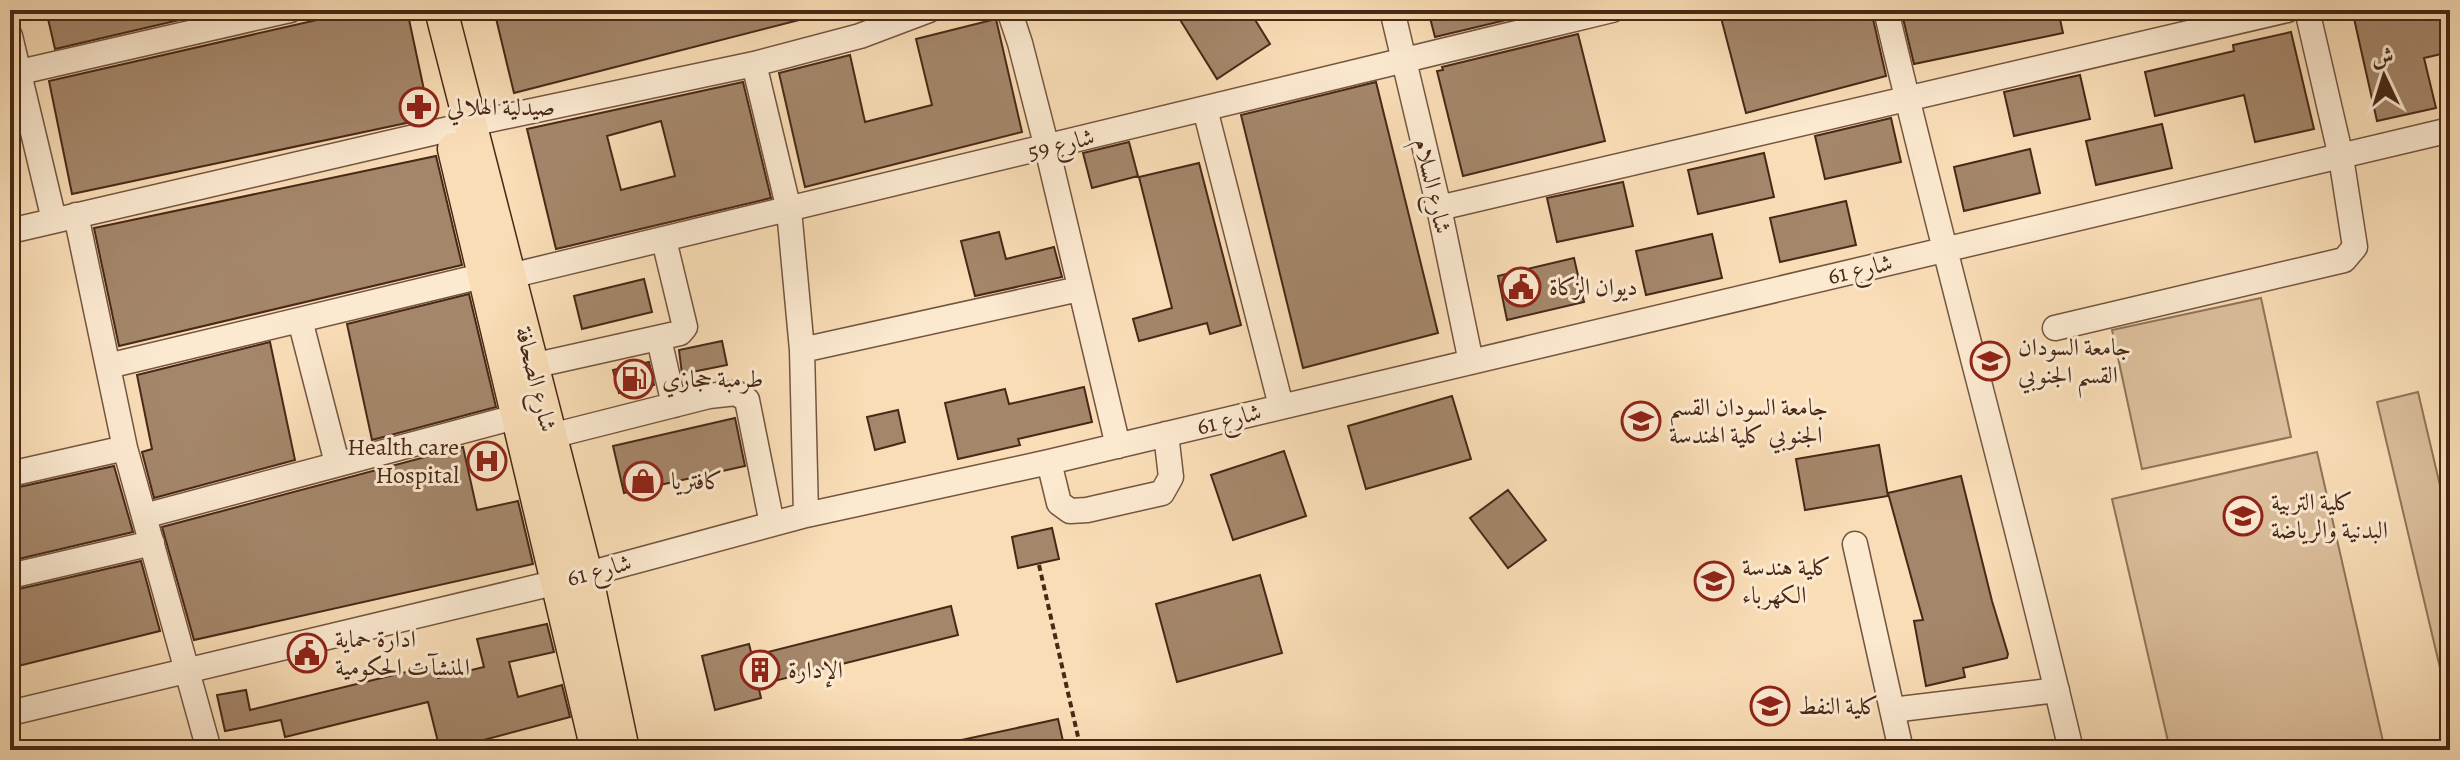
<svg xmlns="http://www.w3.org/2000/svg" width="2460" height="760" font-family="Alegreya,Amiri,serif">
<style>
.green{fill:#dbbe9b;stroke:#927359;stroke-width:2}
.building{fill:#a4866a;stroke:#482817;stroke-width:2;fill-rule:evenodd}
.lines{fill:none;stroke-linecap:round;stroke-linejoin:round}
.minor-casing{stroke:#74553f;stroke-width:27}
.major-casing{stroke:#482817;stroke-width:35}
.path{stroke:#482817;stroke-width:4;stroke-dasharray:6 4;stroke-linecap:butt}
.minor{stroke:#fbe9d0;stroke-width:24}
.major{stroke:#f9ddb6;stroke-width:32}
.labels{text-anchor:middle;dominant-baseline:central;stroke-width:6;stroke-linejoin:round;paint-order:stroke}
.poi-label{font-size:24px;fill:#482817;stroke:#fbe9d0;text-anchor:start}
.street-label{font-size:24px;fill:#482817;stroke:#fbe9d0}
</style>
<rect width="100%" height="100%" fill="#f9ddb6"/>
<filter id="stains"><feTurbulence type="fractalNoise" baseFrequency=".0025" numOctaves="4"/><feColorMatrix values="0 0 0 0 .2 0 0 0 0 .09 0 0 0 0 .02 0 0 0 .5 -.17"/></filter>
<radialGradient id="worn" r=".72"><stop offset=".6" stop-color="#630" stop-opacity="0"/><stop offset="1" stop-color="#630" stop-opacity=".3"/></radialGradient>
<!-- green -->
<path class="green" d="M 2261,298 L 2291,437 L 2142,469 L 2112,330 Z
M 2418,392 L 2450,528 L 2450,710 L 2377,402 Z
M 2317,452 L 2385,750 L 2170,750 L 2112,499 Z"/>
<!-- building -->
<path class="building" d="M 46,10 L 187,10 L 188,18 L 55,49 Z
M 361,10 L 407,10 L 430,118 L 72,194 L 49,81 Z
M 494,10 L 815,10 L 815,16 L 514,93 Z
M 1174,10 L 1249,10 L 1270,44 L 1217,79 Z
M 1428,10 L 1548,10 L 1435,37 Z
M 1719,10 L 1871,10 L 1886,76 L 1746,113 Z
M 1901,10 L 2058,10 L 2063,33 L 1914,64 Z
M 2372,10 L 2450,10 L 2450,52 L 2424,58 L 2436,108 L 2377,121 L 2353,14 Z
M 996,19 L 1022,132 L 805,187 L 779,73 L 850,55 L 865,122 L 932,105 L 916,39 Z
M 2291,32 L 2314,129 L 2255,142 L 2244,95 L 2155,116 L 2145,72 L 2234,51 L 2233,45 Z
M 1578,34 L 1605,141 L 1463,176 L 1437,71 L 1443,70 L 1442,67 Z
M 2080,75 L 2090,119 L 2014,136 L 2004,92 Z
M 743,82 L 771,198 L 556,249 L 527,129 ZM 661,121 L 675,176 L 621,190 L 607,136 Z
M 1376,82 L 1438,333 L 1303,368 L 1241,115 Z
M 1891,118 L 1901,162 L 1825,179 L 1815,136 Z
M 2162,124 L 2172,168 L 2096,185 L 2086,141 Z
M 1129,142 L 1138,176 L 1092,188 L 1083,153 Z
M 2030,149 L 2040,193 L 1964,211 L 1954,167 Z
M 1764,153 L 1774,197 L 1698,214 L 1688,170 Z
M 436,156 L 462,265 L 119,346 L 94,228 Z
M 1199,163 L 1241,325 L 1210,334 L 1207,323 L 1139,341 L 1133,319 L 1172,308 L 1139,177 Z
M 1623,182 L 1633,226 L 1557,242 L 1547,198 Z
M 1846,201 L 1856,245 L 1780,262 L 1770,218 Z
M 999,232 L 1006,259 L 1054,247 L 1062,277 L 975,296 L 961,241 Z
M 1712,234 L 1722,278 L 1646,295 L 1636,251 Z
M 1574,258 L 1584,302 L 1507,320 L 1498,276 Z
M 644,279 L 652,312 L 582,329 L 574,296 Z
M 469,294 L 496,407 L 372,440 L 347,324 Z
M 722,341 L 727,365 L 682,374 L 679,350 Z
M 270,342 L 295,460 L 154,498 L 142,452 L 152,449 L 137,375 Z
M 649,362 L 654,385 L 619,393 L 613,370 Z
M 1084,387 L 1092,422 L 1018,439 L 1020,445 L 958,459 L 945,403 L 1005,389 L 1009,404 Z
M 1452,396 L 1471,459 L 1366,489 L 1348,426 Z
M 898,410 L 905,442 L 875,450 L 867,417 Z
M 735,418 L 745,466 L 624,493 L 613,446 Z
M 1879,445 L 1888,496 L 1805,510 L 1796,459 Z
M 463,447 L 477,510 L 518,501 L 533,564 L 194,640 L 162,527 Z
M 1284,451 L 1306,516 L 1233,540 L 1211,475 Z
M 114,466 L 133,532 L 10,561 L 10,489 Z
M 1961,476 L 1992,601 L 2008,654 L 2007,658 L 1963,668 L 1965,677 L 1926,686 L 1914,621 L 1923,620 L 1888,493 Z
M 1508,490 L 1546,540 L 1508,568 L 1470,518 Z
M 1052,528 L 1059,559 L 1018,568 L 1012,537 Z
M 141,561 L 160,631 L 10,668 L 10,591 Z
M 1260,575 L 1282,653 L 1177,682 L 1156,604 Z
M 951,606 L 958,635 L 758,685 L 761,698 L 715,710 L 702,656 L 749,644 L 752,656 Z
M 547,624 L 554,652 L 509,662 L 518,697 L 562,685 L 570,717 L 446,750 L 440,750 L 428,702 L 285,737 L 281,720 L 225,731 L 217,695 L 246,690 L 250,710 L 435,665 L 438,678 L 484,667 L 477,639 Z
M 1058,719 L 1065,750 L 953,750 L 952,742 Z"/>
<g class="lines">
<defs>
<path id="minor" d="M 1009,10 L 1020,43 L 1047,148 L 1118,446
M 1392,10 L 1439,208 L 1471,362
M 1886,10 C 1944,258 2013,502 2071,750
M 10,36 L 54,220
M 754,64 L 789,210 L 802,350 L 806,515
M 20,72 L 290,10
M 1205,109 L 1281,406
M 470,124 L 754,64 L 860,36 L 929,10
M 1439,208 L 2287,10
M 76,215 L 125,448 L 209,750
M 10,231 L 449,129
M 510,276 L 1612,10
M 300,320 L 337,463
M 2055,328 L 2344,260 L 2355,247 L 2341,157 L 2307,10
M 659,339 L 674,405
M 802,350 L 1079,289
M 108,366 L 486,275
M 532,366 L 680,333 L 685,327 L 664,240
M 551,436 L 709,396 L 736,393 L 747,400 L 772,524
M 1049,462 L 1059,503 L 1070,511 L 1087,510 L 1162,493 L 1171,477 L 1166,434
M 10,474 L 125,448
M 144,516 L 519,416
M 1855,544 L 1901,750
M 10,576 L 152,543
M 1892,710 L 2057,690
M 10,713 L 558,582 L 806,515 L 1049,462 L 2450,130"/>
<path id="major" d="M 441,10 L 586,574 L 623,750
M 454,149 L 597,750"/>
</defs>
<!-- minor casing -->
<use href="#minor" class="minor-casing"/>
<!-- major casing -->
<use href="#major" class="major-casing"/>
<!-- path -->
<path class="path" d="M 1039,565 L 1081,750"/>
<!-- minor -->
<use href="#minor" class="minor"/>
<!-- major -->
<use href="#major" class="major"/>
</g>
<!-- icons -->
<defs>
<symbol id="pharmacy-ring" viewBox="-11 -11 22 22"><circle r="9.5" fill="#fbe9d0" stroke="#8f2418" stroke-width="1.5"/><path d="M-2-6h4v4h4v4h-4v4h-4v-4h-4v-4h4Z" fill="#8f2418"/></symbol>
<symbol id="civic-ring" viewBox="-11 -11 22 22"><circle r="9.5" fill="#fbe9d0" stroke="#8f2418" stroke-width="1.5"/><path d="M-.6-6.5H3V-4.5H.6V-3L4-1V1h2V6H-6V1h2V-1L-.6-3ZM-1.2 2.5V6h2.4V2.5Z" fill="#8f2418"/></symbol>
<symbol id="university-ring" viewBox="-11 -11 22 22"><circle r="9.5" fill="#fbe9d0" stroke="#8f2418" stroke-width="1.5"/><path d="M0-5L7-2L0 1L-7-2ZM-4 1L0 2.5L4 1V4Q0 6-4 4Z" fill="#8f2418"/></symbol>
<symbol id="fuel-ring" viewBox="-11 -11 22 22"><circle r="9.5" fill="#fbe9d0" stroke="#8f2418" stroke-width="1.5"/><path d="M-5.5-6h7V0h2V4h1.3V-2.5L3-4.5l.8-.8L6-3V5H2.5V1h-1V6h-7ZM-4.2-4.7v3.2H.2V-4.7Z" fill="#8f2418"/></symbol>
<symbol id="hospital-ring" viewBox="-11 -11 22 22"><circle r="9.5" fill="#fbe9d0" stroke="#8f2418" stroke-width="1.5"/><path d="M-5-5h3v3.5h4V-5h3V5h-3V1.5h-4V5h-3Z" fill="#8f2418"/></symbol>
<symbol id="shop-ring" viewBox="-11 -11 22 22"><circle r="9.5" fill="#fbe9d0" stroke="#8f2418" stroke-width="1.5"/><path d="M-5-2.5h2.3a2.7 3.5 0 0 1 5.4 0H5L5.5 6h-11ZM-1.5-2.5h3a1.5 2.3 0 0 0-3 0Z" fill="#8f2418"/></symbol>
<symbol id="building-ring" viewBox="-11 -11 22 22"><circle r="9.5" fill="#fbe9d0" stroke="#8f2418" stroke-width="1.5"/><path d="M-4-6H4V6H1V3H-1V6H-4ZM-2.5-4.3h1.7v1.8h-1.7ZM.8-4.3h1.7v1.8H.8ZM-2.5-1h1.7V.8h-1.7ZM.8-1h1.7V.8H.8Z" fill="#8f2418"/></symbol>
</defs>
<g fill-rule="evenodd">
<use href="#pharmacy-ring" x="397" y="85" width="44" height="44"/>
<use href="#civic-ring" x="1499" y="265" width="44" height="44"/>
<use href="#university-ring" x="1968" y="339" width="44" height="44"/>
<use href="#fuel-ring" x="612" y="357" width="44" height="44"/>
<use href="#university-ring" x="1619" y="399" width="44" height="44"/>
<use href="#hospital-ring" x="465" y="439" width="44" height="44"/>
<use href="#shop-ring" x="621" y="459" width="44" height="44"/>
<use href="#university-ring" x="2221" y="494" width="44" height="44"/>
<use href="#university-ring" x="1692" y="559" width="44" height="44"/>
<use href="#civic-ring" x="285" y="631" width="44" height="44"/>
<use href="#building-ring" x="738" y="648" width="44" height="44"/>
<use href="#university-ring" x="1748" y="684" width="44" height="44"/>
</g>
<g class="labels">
<!-- poi labels -->
<g class="poi-label">
<text x="447" y="107">صيدلية الهلالي</text>
<text x="1549" y="287">ديوان الزكاة</text>
<text x="2018" y="347">جامعة السودان<tspan x="2018" dy="28">القسم الجنوبي</tspan></text>
<text x="662" y="379">طرمبة حجازي</text>
<text x="1669" y="407">جامعة السودان القسم<tspan x="1669" dy="28">الجنوبي كلية الهندسة</tspan></text>
<text x="459" y="447" text-anchor="end">Health care<tspan x="459" dy="28">Hospital</tspan></text>
<text x="671" y="481">كافتريا</text>
<text x="2271" y="502">كلية التربية<tspan x="2271" dy="28">البدنية والرياضة</tspan></text>
<text x="1742" y="567">كلية هندسة<tspan x="1742" dy="28">الكهرباء</tspan></text>
<text x="335" y="639">ادارة حماية<tspan x="335" dy="28">المنشآت الحكومية</tspan></text>
<text x="788" y="670">الإدارة</text>
<text x="1798" y="706">كلية النفط</text>
</g>
<!-- street labels -->
<g class="street-label">
<text transform="translate(1061 144) rotate(-14)">شارع 59</text>
<text transform="translate(1433 186) rotate(77)">شارع السلام</text>
<text transform="translate(1860 269) rotate(-13)">شارع 61</text>
<text transform="translate(536 379) rotate(76)">شارع الصحافة</text>
<text transform="translate(1229 419) rotate(-14)">شارع 61</text>
<text transform="translate(599 570) rotate(-15)">شارع 61</text>
</g>
</g>
<!-- margin -->
<rect width="2460" height="760" fill="none" stroke="#f9ddb6" stroke-width="40"/>
<rect x="12" y="12" width="2436" height="736" fill="none" stroke="#482817" stroke-width="4"/>
<rect x="20" y="20" width="2420" height="720" fill="none" stroke="#482817" stroke-width="2"/>
<!-- north arrow -->
<g transform="translate(2384 76) rotate(356)" stroke="#fbe9d0" stroke-width="6" paint-order="stroke">
<path d="M0-6L14 30L0 20L-14 30Z" fill="#482817"/>
<text y="-12" font-size="22" font-weight="bold" text-anchor="middle" fill="#482817">ش</text>
</g>
<rect width="100%" height="100%" filter="url(#stains)"/>
<rect width="100%" height="100%" fill="url(#worn)"/>
</svg>
